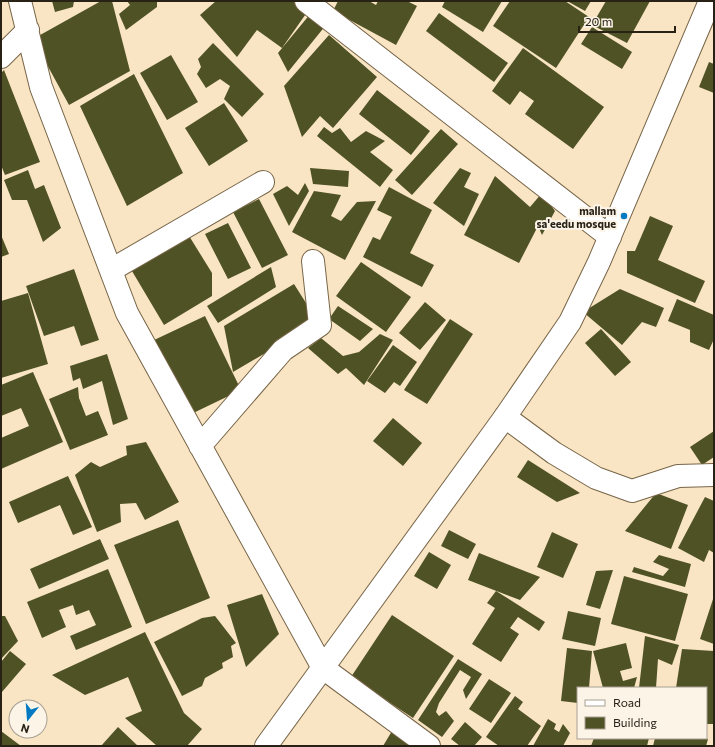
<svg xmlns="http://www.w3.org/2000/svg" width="715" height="747" font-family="Commissioner,sans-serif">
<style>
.building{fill:#4f5225}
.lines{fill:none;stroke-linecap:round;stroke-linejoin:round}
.minor-casing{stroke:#776548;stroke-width:24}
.tertiary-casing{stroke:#776548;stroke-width:24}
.minor{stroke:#fff;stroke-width:22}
.tertiary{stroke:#fff;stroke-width:22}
.poi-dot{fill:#017ac3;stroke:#fcf4e7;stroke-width:1.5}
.labels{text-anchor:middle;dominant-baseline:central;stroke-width:4;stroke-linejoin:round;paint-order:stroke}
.poi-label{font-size:11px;font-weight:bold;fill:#282115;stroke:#fcf4e7;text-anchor:end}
</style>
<rect width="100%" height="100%" fill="#f9e5c4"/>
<!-- building -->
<path class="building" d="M 52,1 L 74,1 L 73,7 L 55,12 Z
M 101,1 L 112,1 L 130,71 L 69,105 L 33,39 Z
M 127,1 L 157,1 L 157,7 L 126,30 L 119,14 L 130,5 Z
M 216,1 L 299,1 L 310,8 L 282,48 L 257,30 L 237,57 L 200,15 Z
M 338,1 L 369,1 L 376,5 L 378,1 L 407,1 L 417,6 L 396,45 L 333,11 Z
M 445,1 L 502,1 L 483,32 L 442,7 Z
M 510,1 L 565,1 L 589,17 L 556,68 L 493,26 Z
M 567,1 L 591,1 L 585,11 Z
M 606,1 L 650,1 L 627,43 L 592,25 Z
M 311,13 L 326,25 L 288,72 L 278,53 Z
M 439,13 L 508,63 L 494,82 L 426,31 Z
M 592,27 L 632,52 L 622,69 L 581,44 Z
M 329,35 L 377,77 L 333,128 L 320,116 L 302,137 L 284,86 Z
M 213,43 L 264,94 L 242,117 L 224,99 L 230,86 L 220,79 L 206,88 L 197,74 L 201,67 L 198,59 Z
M 523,48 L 604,107 L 573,149 L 525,114 L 534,101 L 520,91 L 510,105 L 492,91 Z
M 171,55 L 198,102 L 167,120 L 140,73 Z
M 709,62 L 714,64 L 714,93 L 699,87 Z
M 4,70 L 40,162 L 5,175 L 1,165 L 1,73 Z
M 134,74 L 183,173 L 127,206 L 80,106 Z
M 377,90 L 430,131 L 411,155 L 359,114 Z
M 224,103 L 248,141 L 209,166 L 185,128 Z
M 324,127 L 332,133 L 340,128 L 351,142 L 366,131 L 385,141 L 370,152 L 393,170 L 380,187 L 317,136 Z
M 441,129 L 458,144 L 412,195 L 395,180 Z
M 310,168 L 349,171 L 348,187 L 313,184 Z
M 460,168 L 471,173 L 464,187 L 479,194 L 464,226 L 433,203 Z
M 28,170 L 35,189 L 44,185 L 61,228 L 43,242 L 27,200 L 12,200 L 4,180 Z
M 495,176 L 530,207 L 542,193 L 555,211 L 542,235 L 538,226 L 519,263 L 464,235 Z
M 305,183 L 309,191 L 289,226 L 273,194 L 287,186 L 298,195 Z
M 389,187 L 432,210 L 410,253 L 434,265 L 422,287 L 363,257 L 373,237 L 380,240 L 392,217 L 377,210 Z
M 314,191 L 341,195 L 331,216 L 341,221 L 357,202 L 376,201 L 345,260 L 292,232 Z
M 259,199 L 288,255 L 262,268 L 233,212 Z
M 650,216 L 673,226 L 658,260 L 705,281 L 695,303 L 627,273 L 627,251 L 635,251 Z
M 228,223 L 251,268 L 228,279 L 205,234 Z
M 186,231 L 212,273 L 212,296 L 164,325 L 129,266 Z
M 1,235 L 9,254 L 1,257 Z
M 361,262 L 411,297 L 386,332 L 336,296 Z
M 271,267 L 276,287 L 218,323 L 207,306 Z
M 74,269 L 99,340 L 81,346 L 74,326 L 44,336 L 26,286 Z
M 294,284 L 318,322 L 233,372 L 224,326 Z
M 620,289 L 664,308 L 656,327 L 642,322 L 622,345 L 583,312 Z
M 28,293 L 48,364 L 1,378 L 1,301 Z
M 677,299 L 714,315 L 714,339 L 709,350 L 690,342 L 690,330 L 668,321 Z
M 425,302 L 446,320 L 420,350 L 399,333 Z
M 338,306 L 373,329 L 360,341 L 329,319 Z
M 205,316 L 241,390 L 187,416 L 152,341 Z
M 450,319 L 473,334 L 427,404 L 404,390 Z
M 601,329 L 631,362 L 615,376 L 585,343 Z
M 380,334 L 393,340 L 364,385 L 346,368 L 338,374 L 308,348 L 321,338 L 343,356 L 359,352 Z
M 393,345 L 417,362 L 400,386 L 394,382 L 385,393 L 367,381 Z
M 107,354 L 128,419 L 113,425 L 102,381 L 83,389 L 80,378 L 73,381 L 70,366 Z
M 33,372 L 63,442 L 1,469 L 1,438 L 29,426 L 21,408 L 1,416 L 1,385 Z
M 78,387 L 79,398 L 86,416 L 98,411 L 108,435 L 70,450 L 49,399 Z
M 393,418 L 422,443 L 403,466 L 373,441 Z
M 714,431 L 714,457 L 702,465 L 690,447 Z
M 146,442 L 179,502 L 145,520 L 136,503 L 120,504 L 121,522 L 97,532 L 75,475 L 91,462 L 100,467 L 127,455 L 126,446 Z
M 528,460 L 580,493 L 557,502 L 517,477 Z
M 68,476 L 92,527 L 73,535 L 60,505 L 18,523 L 9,502 Z
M 656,493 L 688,505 L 671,549 L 625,531 Z
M 705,497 L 714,501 L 714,553 L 709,550 L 704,562 L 678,548 Z
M 178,520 L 210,598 L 146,624 L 114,545 Z
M 449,530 L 476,544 L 468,559 L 441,546 Z
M 552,532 L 578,544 L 563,578 L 537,567 Z
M 100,539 L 109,559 L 39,589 L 30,569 Z
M 429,552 L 451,565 L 437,589 L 414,576 Z
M 479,553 L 540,577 L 520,600 L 468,580 Z
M 659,555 L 691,564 L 685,587 L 632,572 L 634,567 L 663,576 L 669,569 L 653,562 Z
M 108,569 L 132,627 L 76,650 L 70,636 L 96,625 L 89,610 L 76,615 L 73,605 L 59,610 L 66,627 L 42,638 L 27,602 Z
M 613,570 L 600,609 L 586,605 L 596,571 Z
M 624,576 L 688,594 L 675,641 L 611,624 Z
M 496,591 L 545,622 L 539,631 L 518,617 L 510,628 L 519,634 L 501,662 L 472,644 L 495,608 L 487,603 Z
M 262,594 L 279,634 L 246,667 L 227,605 Z
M 714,596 L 714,644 L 700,639 Z
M 568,611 L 601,618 L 595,646 L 562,639 Z
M 392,615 L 454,656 L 413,718 L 351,677 Z
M 1,616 L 5,616 L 18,641 L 1,659 Z
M 215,616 L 236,643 L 231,646 L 233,657 L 222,663 L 223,668 L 205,678 L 202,686 L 182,696 L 154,642 L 202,618 Z
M 145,632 L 184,713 L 202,729 L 187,746 L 157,746 L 125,718 L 142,711 L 128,677 L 85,695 L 52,675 Z
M 645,636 L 679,645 L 672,665 L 658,659 L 656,688 L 639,688 Z
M 626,643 L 632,668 L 620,671 L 623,681 L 637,677 L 634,688 L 603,688 L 593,651 Z
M 567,648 L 592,651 L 589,688 L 578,688 L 578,703 L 561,701 Z
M 682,649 L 714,651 L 714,724 L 706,724 L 706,688 L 676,688 Z
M 10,651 L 26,664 L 2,692 L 1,691 L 1,662 Z
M 458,659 L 482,674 L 466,699 L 463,690 L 471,677 L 460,670 L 439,703 L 436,712 L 439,716 L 446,711 L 454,721 L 442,737 L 418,720 Z
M 489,679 L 511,693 L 491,723 L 469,709 Z
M 515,696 L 523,702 L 518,709 L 541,726 L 527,746 L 499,746 L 486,737 Z
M 548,719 L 556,724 L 554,729 L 559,732 L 563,724 L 570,733 L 563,746 L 533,746 Z
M 465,722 L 482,737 L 474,746 L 460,746 L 451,739 Z
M 395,726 L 426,746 L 383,746 Z
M 118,727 L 138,746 L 101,746 Z
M 1,731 L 21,746 L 1,746 Z
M 594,738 L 649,738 L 647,746 L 591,746 Z
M 655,738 L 702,738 L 708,739 L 706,746 L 653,746 Z"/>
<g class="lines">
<defs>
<path id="minor" d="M 20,1 L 41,87 L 127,313 L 323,668 L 429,746
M 306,1 L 610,237
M 1,57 L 28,30
M 111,270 L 263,182
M 505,417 L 554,453 L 596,478 L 632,491 L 678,476 L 714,475
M 200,446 L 283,350 L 320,325 L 313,261"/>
<path id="tertiary" d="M 266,746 L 505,417 L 570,322 L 599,262 L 710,1"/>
</defs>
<!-- minor casing -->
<use href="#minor" class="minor-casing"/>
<!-- tertiary casing -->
<use href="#tertiary" class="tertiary-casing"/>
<!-- minor -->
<use href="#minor" class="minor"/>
<!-- tertiary -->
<use href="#tertiary" class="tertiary"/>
</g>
<!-- markers -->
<circle class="poi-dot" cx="624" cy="216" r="4"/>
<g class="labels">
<!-- poi labels -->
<g class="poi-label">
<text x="616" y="210">mallam<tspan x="616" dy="13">sa'eedu mosque</tspan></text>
</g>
</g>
<!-- border -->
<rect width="715" height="747" fill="none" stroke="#282115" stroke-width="4"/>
<!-- legend -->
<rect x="577" y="687" width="130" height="52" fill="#fcf4e7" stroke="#a7a093"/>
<rect x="585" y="700" width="20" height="6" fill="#ffffff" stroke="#a7a093"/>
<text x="613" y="707" font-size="12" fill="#282115">Road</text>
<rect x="585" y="717" width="20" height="12" fill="#4f5225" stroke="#a7a093"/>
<text x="613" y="727" font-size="12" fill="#282115">Building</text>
<!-- north arrow -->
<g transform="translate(28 719) rotate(197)"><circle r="19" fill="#fcf4e7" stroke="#a7a093"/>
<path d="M0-3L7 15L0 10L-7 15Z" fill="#017ac3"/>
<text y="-6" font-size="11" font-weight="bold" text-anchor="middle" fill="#282115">N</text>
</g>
<!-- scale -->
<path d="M579 26v6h96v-6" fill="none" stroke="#282115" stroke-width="2"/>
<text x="585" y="26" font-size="12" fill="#282115" stroke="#fcf4e7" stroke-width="3" paint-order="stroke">20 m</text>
</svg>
